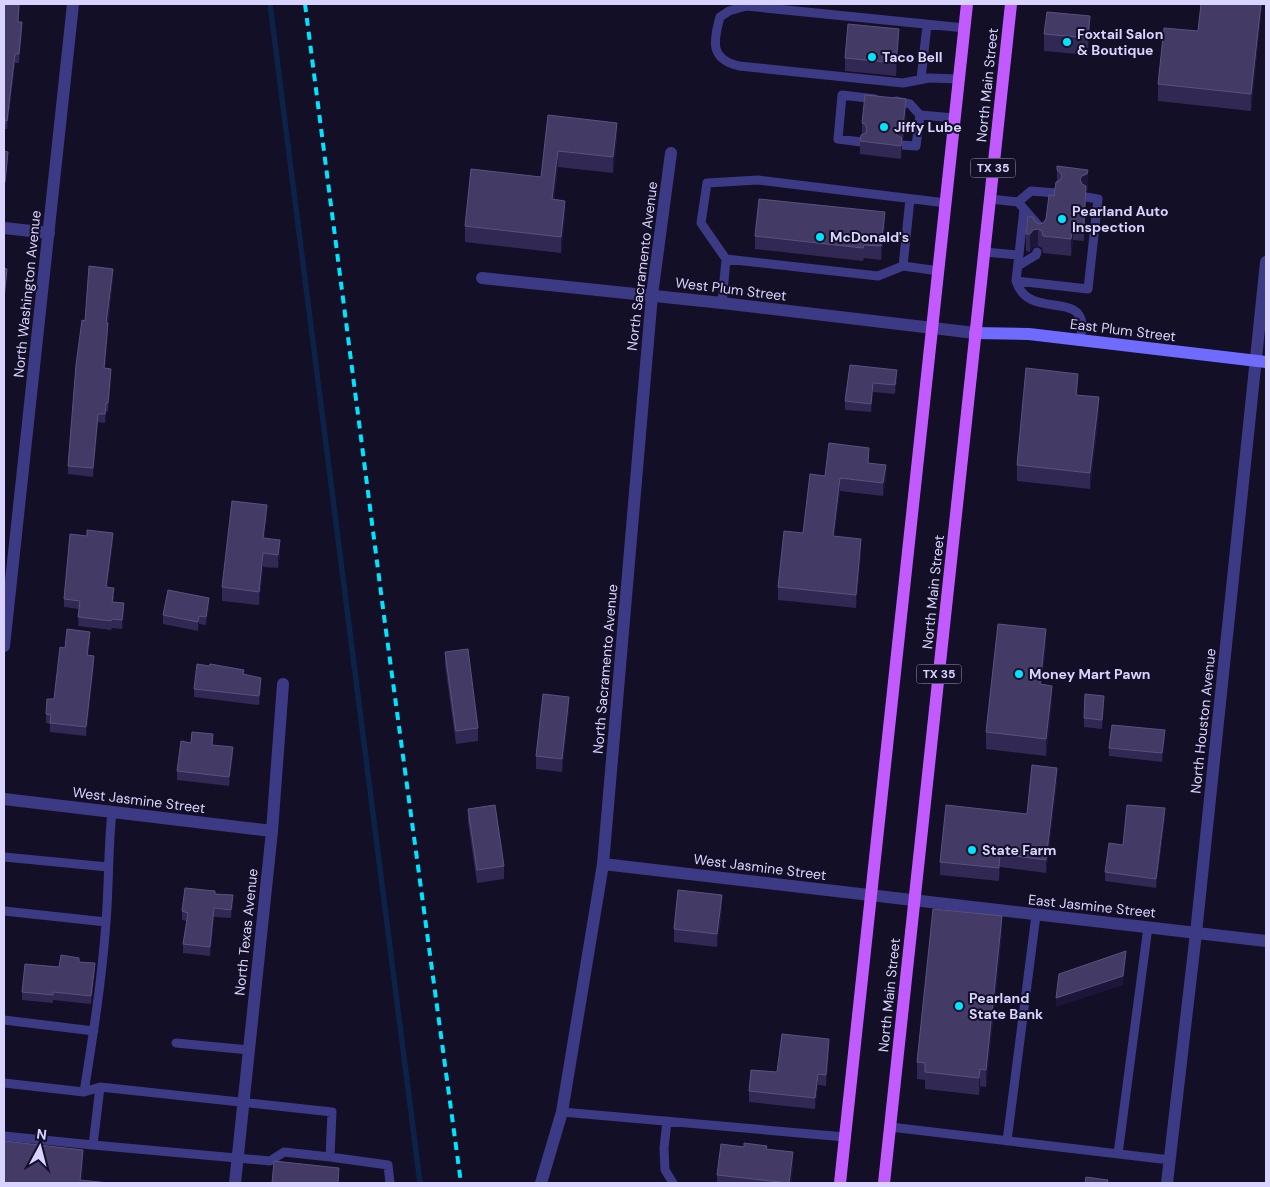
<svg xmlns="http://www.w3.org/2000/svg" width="1270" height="1187" font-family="'DM Sans',sans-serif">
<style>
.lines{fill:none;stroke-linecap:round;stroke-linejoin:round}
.stream{stroke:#0c2248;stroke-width:5.5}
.lane{stroke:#3d3a85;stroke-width:9}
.street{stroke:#3d3a85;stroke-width:12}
.secondary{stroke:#6f6bff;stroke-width:12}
.primary{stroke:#c25bff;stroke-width:12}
.rail{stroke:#00e5ff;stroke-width:4;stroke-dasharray:8 6;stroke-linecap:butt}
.wall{fill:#312854}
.shaded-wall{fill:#1d163a}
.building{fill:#433a66;stroke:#5a527e}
.poi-dot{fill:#00e5ff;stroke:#130f26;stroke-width:2}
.labels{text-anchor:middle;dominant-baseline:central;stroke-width:4;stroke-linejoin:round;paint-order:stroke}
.shield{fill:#130f26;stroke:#9e99be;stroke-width:1}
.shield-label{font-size:12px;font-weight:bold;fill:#d9d4ff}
.poi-label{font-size:14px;font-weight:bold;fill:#d9d4ff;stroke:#130f26;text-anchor:start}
.street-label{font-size:14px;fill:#d9d4ff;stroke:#130f26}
</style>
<rect width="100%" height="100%" fill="#130f26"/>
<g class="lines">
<!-- stream -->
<path class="stream" d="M 270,4 L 420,1183"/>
<!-- lane -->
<path class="lane" d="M 921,79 L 927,25
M 960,79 L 929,78 L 903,83 L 739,66 C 710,59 713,42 720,17 L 729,11 L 746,6 L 965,28
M 896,101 L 910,104 L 920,115 L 955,118
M 861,142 L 838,139 L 842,95 L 875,99
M 902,145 L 916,146 L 920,115
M 990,199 L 1018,202 L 1024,209 L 1016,281 C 1028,319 1079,292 1082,324 C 1082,329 1081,335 1080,340
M 1018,202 L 1031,191 L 1056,193
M 1024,209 L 1039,226 L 1039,232
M 984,252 L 1019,255
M 903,266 L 910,199
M 1018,266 L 1036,255 L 1037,252
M 939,271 L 903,266 L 878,276 L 726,259 L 701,223 L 707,183 L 758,180 L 946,203
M 1016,281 L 1088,289 L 1098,199 L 1086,197
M 722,303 L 726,259
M 4,857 L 108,867
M 4,911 L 106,922
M 4,1020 L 94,1031
M 176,1043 L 249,1050
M 4,1083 L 84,1092 L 100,1087 L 332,1112 L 330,1157 L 284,1152 L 270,1161 L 93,1145 L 100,1087
M 84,1092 C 93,1036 102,979 106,922 C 109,885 108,848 112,812
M 562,1112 L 845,1137
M 667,1121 L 664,1148 L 665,1170 L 673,1183
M 890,1127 L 1170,1160
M 4,1136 L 93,1145
M 1007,1141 L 1036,915
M 1118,1154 L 1148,927
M 330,1157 L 388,1165 L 390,1183"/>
<!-- street -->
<path class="street" d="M 4,228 L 49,233
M 482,278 L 722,303 L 975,333
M 4,646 L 73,4
M 4,799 L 272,831
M 603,864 L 1266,941
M 235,1183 L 272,831 L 283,684
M 541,1183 L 562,1112 L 603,864 L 652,295 L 671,153
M 1167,1183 L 1196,933 L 1266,262"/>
<!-- secondary -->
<path class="secondary" d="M 975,333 L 1029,334 L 1266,362"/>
<!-- primary -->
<path class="primary" d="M 840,1183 L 967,4
M 884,1183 L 1011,4"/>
<!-- rail -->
<path class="rail" d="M 305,4 L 384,616 L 461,1183"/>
</g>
<!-- wall -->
<path class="wall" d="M 4,4 L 20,4 L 18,22 L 22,31 L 19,63 L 15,63 L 7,129 L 5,129 Z
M 1201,4 L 1262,4 L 1251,111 L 1158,101 L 1158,84 L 1198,31 Z
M 1090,33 L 1088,55 L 1044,51 L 1044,34 Z
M 899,42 L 896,76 L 845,71 L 845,58 Z
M 906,112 L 903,139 L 902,139 L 901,159 L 860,154 L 860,141 L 862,135 L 862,123 Z
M 548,115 L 617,139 L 613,173 L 558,167 L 554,200 L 565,217 L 561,253 L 465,242 L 465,226 L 541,177 Z
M 1057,170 L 1088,187 L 1087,191 L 1086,191 L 1084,241 L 1073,240 L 1071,256 L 1043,253 L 1042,248 L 1038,246 L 1033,247 L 1030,252 L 1026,251 L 1026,234 L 1034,221 L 1039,224 L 1043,223 L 1046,219 L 1054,196 L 1057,182 Z
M 885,225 L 881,260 L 864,258 L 863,261 L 755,249 L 755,236 Z
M 113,278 L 108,323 L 108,332 L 105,368 L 111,378 L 108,412 L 106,411 L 105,423 L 98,422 L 93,477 L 68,474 L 68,466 L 85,321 Z
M 850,365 L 897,379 L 895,394 L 873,392 L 871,412 L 845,410 L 845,401 Z
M 1078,390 L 1078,395 L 1099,413 L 1090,489 L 1017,481 L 1017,465 Z
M 869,463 L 886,478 L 883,496 L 840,491 L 834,536 L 861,552 L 856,608 L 778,600 L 778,587 L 803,533 L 825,476 Z
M 267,518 L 264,538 L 280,553 L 278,568 L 263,567 L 259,605 L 222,601 L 222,587 Z
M 113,542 L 107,587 L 114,597 L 113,602 L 124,612 L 122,629 L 112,628 L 111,630 L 78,626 L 79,609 L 64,607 L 64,599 Z
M 209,607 L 206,625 L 199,624 L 198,631 L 163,624 L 163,615 Z
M 90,640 L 88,655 L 94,665 L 86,736 L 50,732 L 50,724 L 46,723 L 46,714 L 54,699 L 65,648 Z
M 1046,646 L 1041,684 L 1052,703 L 1046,756 L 986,749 L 986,732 Z
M 445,652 L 478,728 L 478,741 L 456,744 L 445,665 Z
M 244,674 L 261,687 L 259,705 L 194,697 L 194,689 Z
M 1104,704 L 1102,729 L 1084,727 L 1084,718 Z
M 569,710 L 562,772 L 536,769 L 536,756 Z
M 1165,739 L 1162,762 L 1109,756 L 1109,748 Z
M 213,745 L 233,755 L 229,786 L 177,780 L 177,771 Z
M 1057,781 L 1046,873 L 1000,867 L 999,881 L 940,875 L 940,862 L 1027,814 Z
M 468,809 L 504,866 L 504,879 L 477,883 L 468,822 Z
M 1165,817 L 1156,888 L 1105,881 L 1105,872 L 1123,845 Z
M 215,894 L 233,904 L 231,918 L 214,917 L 210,956 L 183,953 L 183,944 L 187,921 L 182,920 L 182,911 Z
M 722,908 L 717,947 L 674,942 L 674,929 Z
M 1002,933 L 986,1087 L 980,1086 L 979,1095 L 925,1089 L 925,1080 L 917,1079 L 917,1062 Z
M 79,962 L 95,971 L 91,1004 L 53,1000 L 53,1003 L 22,1000 L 22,992 L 59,967 Z
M 829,1050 L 826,1086 L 818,1085 L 815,1109 L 749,1102 L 749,1091 L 777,1072 Z
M 767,1150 L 793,1166 L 791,1183 L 717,1183 L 717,1175 Z"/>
<!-- shaded-wall -->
<path class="shaded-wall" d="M 19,4 L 20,4 L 18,31 L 18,22 Z
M 1261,4 L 1262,4 L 1251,111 L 1251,94 Z
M 1090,16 L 1090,33 L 1088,55 L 1088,38 Z
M 22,22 L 22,31 L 19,63 L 19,54 Z
M 899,29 L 899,42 L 896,76 L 896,63 Z
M 15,54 L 15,63 L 7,129 L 7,121 Z
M 906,99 L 906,112 L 903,139 L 903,126 Z
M 5,120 L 5,129 L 4,143 L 4,134 Z
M 617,123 L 617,139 L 613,173 L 613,157 Z
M 899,127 L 899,140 L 896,144 L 896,131 Z
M 902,138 L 902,151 L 901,159 L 901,146 Z
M 558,151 L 558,167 L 552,215 L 552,199 Z
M 8,152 L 8,161 L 5,191 L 5,182 Z
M 1088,170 L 1088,187 L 1087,191 L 1086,191 L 1084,241 L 1084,224 L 1080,179 L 1082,176 Z
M 565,201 L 565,217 L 561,253 L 561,237 Z
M 885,212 L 885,225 L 881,260 L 881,246 Z
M 1073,223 L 1073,240 L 1071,256 L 1071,239 Z
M 1038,229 L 1038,246 L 1033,247 L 1030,252 L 1030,234 L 1033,230 Z
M 7,269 L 7,277 L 4,307 L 4,298 Z
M 113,269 L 113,278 L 106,332 L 106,323 Z
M 108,323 L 108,332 L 104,377 L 104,368 Z
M 111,369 L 111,378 L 108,412 L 108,403 Z
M 897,370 L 897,379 L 895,394 L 895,385 Z
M 1078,374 L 1078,390 L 1076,411 L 1076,395 Z
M 873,383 L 873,392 L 871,412 L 871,404 Z
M 1099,397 L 1099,413 L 1090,489 L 1090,473 Z
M 98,414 L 98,422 L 93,477 L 93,468 Z
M 886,465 L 886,478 L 883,496 L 883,483 Z
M 840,478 L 840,491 L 833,549 L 833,536 Z
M 267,505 L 267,518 L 263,551 L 263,538 Z
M 113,533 L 113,542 L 106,596 L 106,587 Z
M 861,539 L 861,552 L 856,608 L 856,595 Z
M 280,540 L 280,553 L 278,568 L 278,555 Z
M 263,553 L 263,567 L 259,605 L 259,592 Z
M 209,598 L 209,607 L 206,625 L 206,617 Z
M 124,603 L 124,612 L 122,629 L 122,620 Z
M 199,616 L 199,624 L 198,631 L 198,622 Z
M 1046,629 L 1046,646 L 1040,701 L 1040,684 Z
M 90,632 L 90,640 L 87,664 L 87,655 Z
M 94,656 L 94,665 L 86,736 L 86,727 Z
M 261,678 L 261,687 L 259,705 L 259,696 Z
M 1052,686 L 1052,703 L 1046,756 L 1046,739 Z
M 1104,696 L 1104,704 L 1102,729 L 1102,720 Z
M 569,697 L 569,710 L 562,772 L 562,759 Z
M 1165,730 L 1165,739 L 1162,762 L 1162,753 Z
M 233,747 L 233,755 L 229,786 L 229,777 Z
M 1057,768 L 1057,781 L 1046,873 L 1046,860 Z
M 1165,808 L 1165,817 L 1156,888 L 1156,879 Z
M 1000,854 L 1000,867 L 999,881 L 999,868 Z
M 233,895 L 233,904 L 231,918 L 231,910 Z
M 722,895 L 722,908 L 717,947 L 717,934 Z
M 214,908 L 214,917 L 210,956 L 210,947 Z
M 1002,916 L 1002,933 L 986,1087 L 986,1070 Z
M 1126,951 L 1126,960 L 1123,985 L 1056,1007 L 1056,998 Z
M 95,963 L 95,971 L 91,1004 L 91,996 Z
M 829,1039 L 829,1050 L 826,1086 L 826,1075 Z
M 980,1069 L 980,1086 L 979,1095 L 979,1078 Z
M 818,1074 L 818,1085 L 815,1109 L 815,1098 Z
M 83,1150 L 83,1167 L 82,1183 L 80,1183 Z
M 793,1152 L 793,1166 L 791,1183 L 789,1183 Z
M 339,1168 L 339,1183 L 338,1183 Z"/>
<!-- building -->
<path class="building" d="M 4,4 L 19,4 L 18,22 L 22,22 L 19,54 L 15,54 L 7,121 L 5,120 L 4,134 Z
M 1201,4 L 1261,4 L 1251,94 L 1158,84 L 1164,28 L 1198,31 Z
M 1047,12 L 1090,16 L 1088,38 L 1044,34 Z
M 848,24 L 899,29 L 896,63 L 845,58 Z
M 865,95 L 906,99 L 903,126 L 899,127 L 896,131 L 897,135 L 902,138 L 901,146 L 860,141 L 861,135 L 866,133 L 867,129 L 865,124 L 862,123 Z
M 548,115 L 617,123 L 613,157 L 558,151 L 552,199 L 565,201 L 561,237 L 465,226 L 471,169 L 541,177 Z
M 4,151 L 8,152 L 5,182 L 4,182 Z
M 1057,166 L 1088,170 L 1087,174 L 1082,176 L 1080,179 L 1082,184 L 1086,186 L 1084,224 L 1073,223 L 1071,239 L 1043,236 L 1042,231 L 1038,229 L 1033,230 L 1030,234 L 1026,234 L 1028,217 L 1033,217 L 1034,221 L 1039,224 L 1043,223 L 1046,219 L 1049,195 L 1054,196 L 1056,182 L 1059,181 L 1062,177 L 1061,173 L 1057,170 Z
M 759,199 L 885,212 L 881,246 L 864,245 L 863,248 L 755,236 Z
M 89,266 L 113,269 L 106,323 L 108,323 L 104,368 L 111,369 L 108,403 L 106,403 L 105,414 L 98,414 L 93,468 L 68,466 L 76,365 L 82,320 L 85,321 Z
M 4,268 L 7,269 L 4,298 Z
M 850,365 L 897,370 L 895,385 L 873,383 L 871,404 L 845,401 Z
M 1026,368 L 1078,374 L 1076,395 L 1099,397 L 1090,473 L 1017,465 Z
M 829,443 L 869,448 L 868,463 L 886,465 L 883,483 L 840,478 L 833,536 L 861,539 L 856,595 L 778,587 L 784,531 L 803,533 L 810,474 L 825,476 Z
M 232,501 L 267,505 L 263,538 L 280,540 L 278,555 L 263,553 L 259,592 L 222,587 Z
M 87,530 L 113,533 L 106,587 L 114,588 L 112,602 L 124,603 L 122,620 L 112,619 L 111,621 L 78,617 L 80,601 L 64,599 L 70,534 L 87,536 Z
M 168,590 L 209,598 L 206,617 L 199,616 L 198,622 L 163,615 Z
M 998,624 L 1046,629 L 1040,684 L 1052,686 L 1046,739 L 986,732 Z
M 67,629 L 90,632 L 87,655 L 94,656 L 86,727 L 50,723 L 51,715 L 46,714 L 47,699 L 54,699 L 60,647 L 65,648 Z
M 468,649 L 478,728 L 456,731 L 445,652 Z
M 197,664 L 209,666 L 210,664 L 244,670 L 243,674 L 261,678 L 259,696 L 194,689 Z
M 543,694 L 569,697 L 562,759 L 536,756 Z
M 1085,694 L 1104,696 L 1102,720 L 1084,718 Z
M 1112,725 L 1165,730 L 1162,753 L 1109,748 Z
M 192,732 L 213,734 L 212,745 L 233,747 L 229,777 L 177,771 L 181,741 L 191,743 Z
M 1032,765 L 1057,768 L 1046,860 L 1000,854 L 999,868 L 940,862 L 946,805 L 1027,814 Z
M 495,805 L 504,866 L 477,870 L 468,809 Z
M 1127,805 L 1165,808 L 1156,879 L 1105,872 L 1109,843 L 1123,845 Z
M 185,888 L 215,891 L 215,894 L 233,895 L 231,910 L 214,908 L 210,947 L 183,944 L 188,913 L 182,911 Z
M 678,890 L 722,895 L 717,934 L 674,929 Z
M 933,909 L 1002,916 L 986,1070 L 980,1069 L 979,1078 L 925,1072 L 925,1063 L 917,1062 Z
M 1126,951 L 1123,976 L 1056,998 L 1059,974 Z
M 61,955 L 79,958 L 79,962 L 95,963 L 91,996 L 53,992 L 53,995 L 22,992 L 25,964 L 59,967 Z
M 782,1034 L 829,1039 L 826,1075 L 818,1074 L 815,1098 L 749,1091 L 751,1070 L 777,1072 Z
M 4,1141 L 83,1150 L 80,1180 L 109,1183 L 4,1183 Z
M 744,1143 L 767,1146 L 766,1149 L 793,1152 L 789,1183 L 717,1175 L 721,1144 L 744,1147 Z
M 274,1161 L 339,1168 L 338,1183 L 272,1183 Z
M 1086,1177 L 1108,1180 L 1107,1183 L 1085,1183 Z"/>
<!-- markers -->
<g class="poi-dot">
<circle cx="1067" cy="42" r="5"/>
<circle cx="872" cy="57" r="5"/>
<circle cx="884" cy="127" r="5"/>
<circle cx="1062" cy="219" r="5"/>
<circle cx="820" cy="237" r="5"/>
<circle cx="1019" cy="674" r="5"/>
<circle cx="972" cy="850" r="5"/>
<circle cx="959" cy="1006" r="5"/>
</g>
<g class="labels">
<!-- shield labels -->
<g class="shield">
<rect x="970.5" y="158.5" width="45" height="19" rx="4"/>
<rect x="916.5" y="664.5" width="45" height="19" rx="4"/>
</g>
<g class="shield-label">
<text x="993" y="168">TX 35</text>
<text x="939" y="674">TX 35</text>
</g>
<!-- poi labels -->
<g class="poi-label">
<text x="1077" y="34">Foxtail Salon<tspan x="1077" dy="16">&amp; Boutique</tspan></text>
<text x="882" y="57">Taco Bell</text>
<text x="894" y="127">Jiffy Lube</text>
<text x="1072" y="211">Pearland Auto<tspan x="1072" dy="16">Inspection</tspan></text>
<text x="830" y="237">McDonald's</text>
<text x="1029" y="674">Money Mart Pawn</text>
<text x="982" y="850">State Farm</text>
<text x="969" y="998">Pearland<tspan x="969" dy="16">State Bank</tspan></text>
</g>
<!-- street labels -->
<g class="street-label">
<text transform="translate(987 85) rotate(-84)">North Main Street</text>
<text transform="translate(642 266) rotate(-83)">North Sacramento Avenue</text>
<text transform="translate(731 289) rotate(7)">West Plum Street</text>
<text transform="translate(27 294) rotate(-84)">North Washington Avenue</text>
<text transform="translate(1123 330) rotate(7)">East Plum Street</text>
<text transform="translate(933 592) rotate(-84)">North Main Street</text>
<text transform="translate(605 669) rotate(-85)">North Sacramento Avenue</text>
<text transform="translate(1203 721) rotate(-84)">North Houston Avenue</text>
<text transform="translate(139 800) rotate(7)">West Jasmine Street</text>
<text transform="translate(760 867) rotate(7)">West Jasmine Street</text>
<text transform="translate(1092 906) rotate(6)">East Jasmine Street</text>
<text transform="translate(246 932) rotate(-84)">North Texas Avenue</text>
<text transform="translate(889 995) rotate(-84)">North Main Street</text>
</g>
</g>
<!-- border -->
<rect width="1270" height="1187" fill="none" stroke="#d9d4ff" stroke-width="10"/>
<!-- north arrow -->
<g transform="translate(40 1147) rotate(7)" stroke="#130f26" stroke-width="4" paint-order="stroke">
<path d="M0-4L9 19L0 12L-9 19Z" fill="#d9d4ff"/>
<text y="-8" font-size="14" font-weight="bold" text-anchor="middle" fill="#d9d4ff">N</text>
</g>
</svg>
